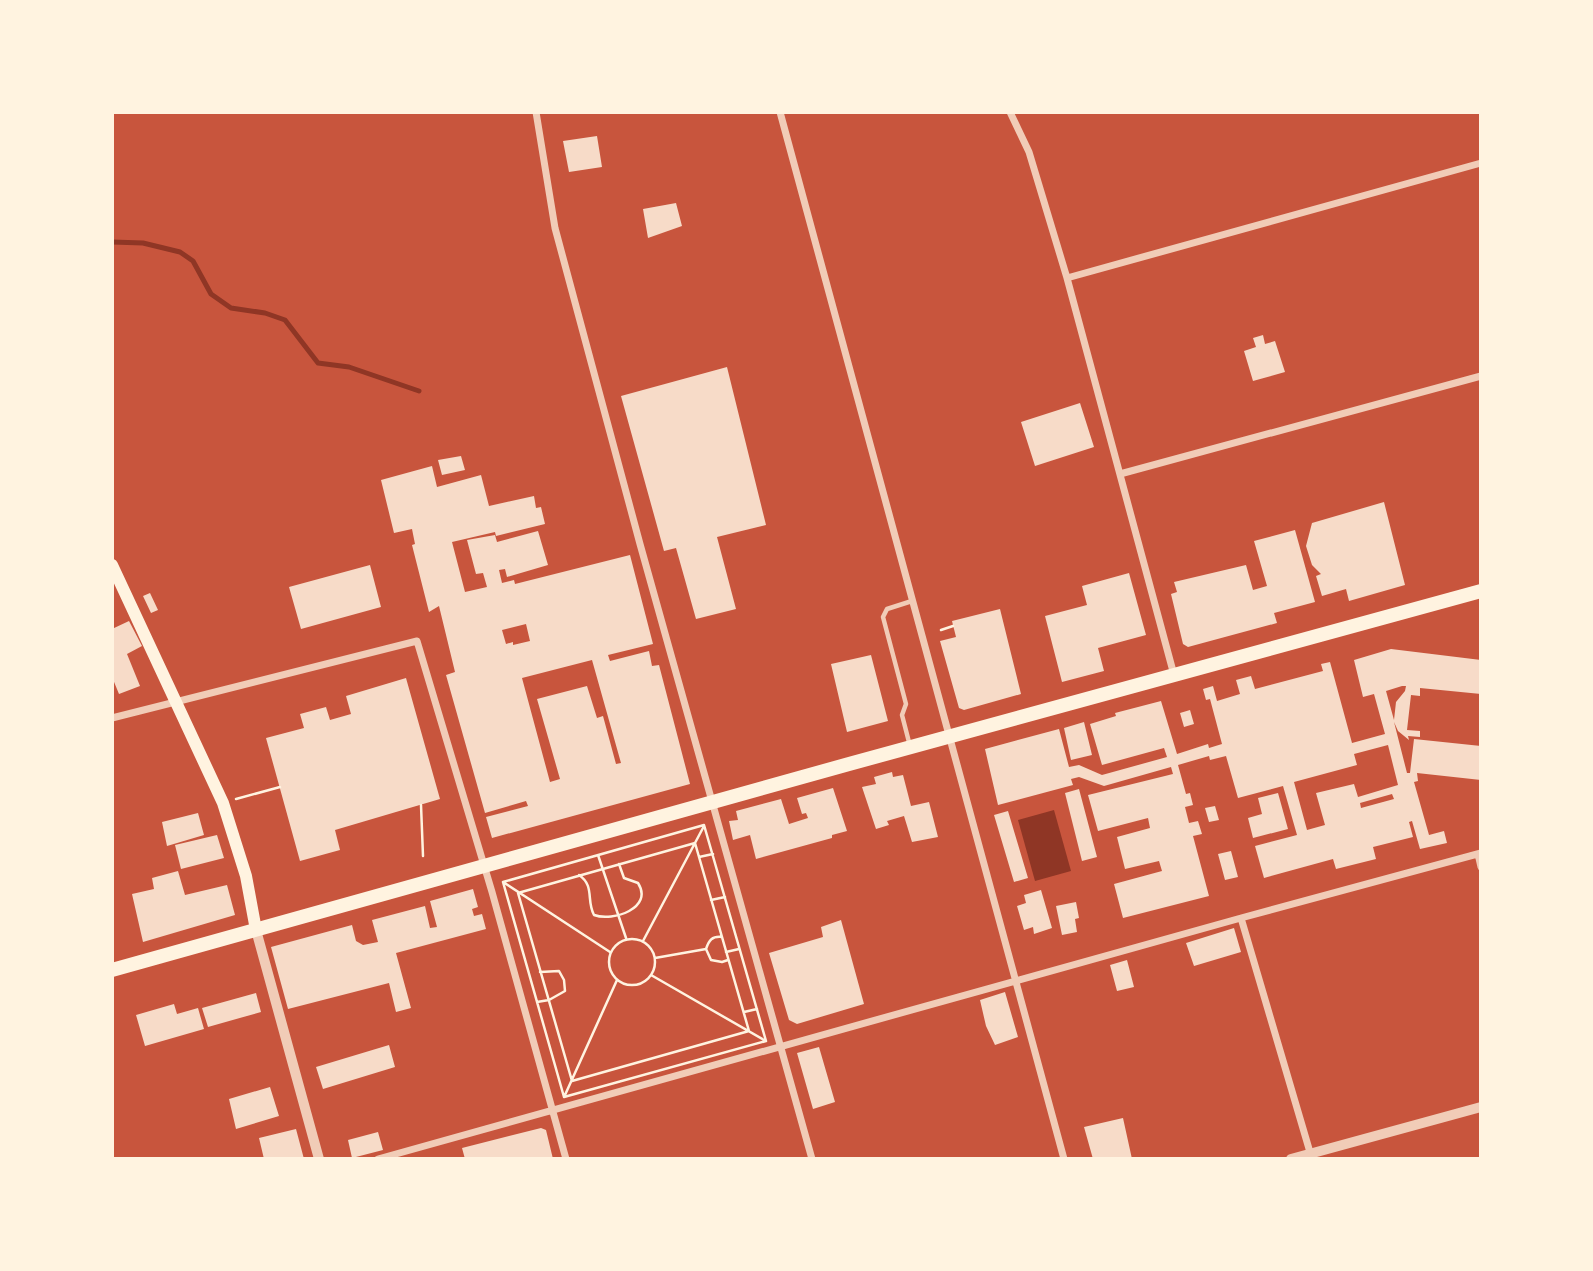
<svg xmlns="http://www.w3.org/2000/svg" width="1593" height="1271" font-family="Manrope,sans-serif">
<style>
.water{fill:#8f3625}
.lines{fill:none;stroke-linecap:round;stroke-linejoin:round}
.stream{stroke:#8f3625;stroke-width:5}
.building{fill:#f7dbc8;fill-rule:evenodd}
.path{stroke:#fff3e0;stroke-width:2.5}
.service{stroke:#f1ccb7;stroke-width:4.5}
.minor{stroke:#f1ccb7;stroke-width:7}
.tertiary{stroke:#f1ccb7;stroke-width:10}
.secondary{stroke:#fff3e0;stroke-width:12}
.primary{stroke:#fff3e0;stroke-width:14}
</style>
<rect width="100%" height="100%" fill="#c8553d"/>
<!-- water -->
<path class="water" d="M 1054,810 L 1071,871 L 1035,881 L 1018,820 Z"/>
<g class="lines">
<!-- stream -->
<path class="stream" d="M 112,242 L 143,243 L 180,252 L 193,261 L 211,294 L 231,308 L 265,313 L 285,320 L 318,363 L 349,367 L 419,391"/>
</g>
<!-- building -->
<path class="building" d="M 597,136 L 602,167 L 569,172 L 563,141 Z
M 676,203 L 682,226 L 648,238 L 643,209 Z
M 1263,335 L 1265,344 L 1275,341 L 1285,372 L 1253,381 L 1244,351 L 1256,347 L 1253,338 Z
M 727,367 L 766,525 L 717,537 L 736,609 L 696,619 L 676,548 L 664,551 L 621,396 Z
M 1080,403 L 1094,447 L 1035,466 L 1021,422 Z
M 461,456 L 465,470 L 442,475 L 438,460 Z
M 432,466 L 437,487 L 481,475 L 489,506 L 534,496 L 536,508 L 541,507 L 545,524 L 496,536 L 495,532 L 452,542 L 465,592 L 487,587 L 483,573 L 476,574 L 467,540 L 495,535 L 497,542 L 538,531 L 548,565 L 507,577 L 505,569 L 499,570 L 502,583 L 514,580 L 515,584 L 630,555 L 653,644 L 608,655 L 610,661 L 649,651 L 652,666 L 659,665 L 690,784 L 492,838 L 486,817 L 528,806 L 526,801 L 485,813 L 446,675 L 455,672 L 439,606 L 429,612 L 412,545 L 415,544 L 412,529 L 394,533 L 381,480 ZM 526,624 L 530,641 L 513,645 L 513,642 L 506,644 L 502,630 ZM 592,660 L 621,763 L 616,764 L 603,716 L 597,718 L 587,686 L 537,699 L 560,779 L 550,782 L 522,678 Z
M 1384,502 L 1405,585 L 1349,601 L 1346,589 L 1322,596 L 1316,576 L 1321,574 L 1312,565 L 1306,546 L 1312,523 Z
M 1295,530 L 1315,602 L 1274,613 L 1277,623 L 1188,647 L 1183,644 L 1171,594 L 1177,592 L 1174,582 L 1246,565 L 1253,590 L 1267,586 L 1254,541 Z
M 370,565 L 381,607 L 301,629 L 289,587 Z
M 1129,573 L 1146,635 L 1098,648 L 1104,671 L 1062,682 L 1045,616 L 1087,605 L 1082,586 Z
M 150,593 L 158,610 L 151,613 L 143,596 Z
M 1000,609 L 1021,694 L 964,710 L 959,708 L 940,641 L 956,637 L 952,621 Z
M 129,621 L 142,646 L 127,654 L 140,686 L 119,694 L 112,677 L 112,629 Z
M 1391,649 L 1481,660 L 1481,694 L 1420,688 L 1420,696 L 1411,695 L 1407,730 L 1420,731 L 1420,737 L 1408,736 L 1409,740 L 1398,731 L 1394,722 L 1407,773 L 1410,773 L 1414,739 L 1481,746 L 1481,780 L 1417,773 L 1418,781 L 1414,782 L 1429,835 L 1444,831 L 1447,843 L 1420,849 L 1412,821 L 1409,822 L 1413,837 L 1373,847 L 1376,859 L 1336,869 L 1333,859 L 1264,878 L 1255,846 L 1297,835 L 1283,786 L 1238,798 L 1226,756 L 1210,760 L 1209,756 L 1178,765 L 1186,794 L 1190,793 L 1193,805 L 1185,807 L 1189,823 L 1198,821 L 1202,834 L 1193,836 L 1209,896 L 1123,918 L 1114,884 L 1162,871 L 1159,861 L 1125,869 L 1117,837 L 1150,828 L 1148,818 L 1098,831 L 1088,795 L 1173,774 L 1171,767 L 1104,786 L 1079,777 L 1071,779 L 1073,785 L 998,805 L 985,749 L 1059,729 L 1069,767 L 1079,765 L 1102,775 L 1167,757 L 1164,748 L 1102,765 L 1090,724 L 1116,716 L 1115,713 L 1161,701 L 1177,754 L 1208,744 L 1209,748 L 1222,744 L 1210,699 L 1206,700 L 1203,689 L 1213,686 L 1217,701 L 1240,694 L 1236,680 L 1251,676 L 1255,689 L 1323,671 L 1321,664 L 1330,662 L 1352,743 L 1385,734 L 1374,694 L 1363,697 L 1354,660 ZM 1402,686 L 1406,686 L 1405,691 L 1396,702 L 1394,720 L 1386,691 ZM 1388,745 L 1398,785 L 1358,797 L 1354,784 L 1316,793 L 1325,825 L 1307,830 L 1294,782 L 1357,765 L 1354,754 ZM 1392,794 L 1394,799 L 1361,808 L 1360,803 Z
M 871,655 L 888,721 L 847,732 L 831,664 Z
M 406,678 L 440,799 L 335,830 L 340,850 L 300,861 L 266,738 L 304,728 L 300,714 L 326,707 L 330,720 L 351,714 L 346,696 Z
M 1190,710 L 1194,724 L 1184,727 L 1180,713 Z
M 1084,722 L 1092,755 L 1071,760 L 1064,728 Z
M 892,772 L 893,777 L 903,775 L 911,806 L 929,802 L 938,837 L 912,842 L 904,816 L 887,821 L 889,825 L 876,829 L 862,787 L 876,784 L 874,777 Z
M 833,788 L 847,831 L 832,835 L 832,838 L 756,859 L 750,835 L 733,840 L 729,821 L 738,820 L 736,811 L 781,799 L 789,824 L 808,818 L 806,813 L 802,814 L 797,798 Z
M 1079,789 L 1097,857 L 1082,861 L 1065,793 Z
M 1278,793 L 1288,829 L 1253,838 L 1248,818 L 1262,814 L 1258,798 Z
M 1215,806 L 1219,820 L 1209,822 L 1205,808 Z
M 1008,811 L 1028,878 L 1014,882 L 994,815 Z
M 198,813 L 204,835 L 167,846 L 162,822 Z
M 217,835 L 224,858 L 181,869 L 175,845 Z
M 1231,851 L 1238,877 L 1225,880 L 1218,854 Z
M 178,871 L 185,895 L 227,885 L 235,915 L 143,942 L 132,894 L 154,889 L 152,878 Z
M 473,889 L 478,907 L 472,909 L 474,916 L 482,914 L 486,929 L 396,953 L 411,1008 L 396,1012 L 389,983 L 288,1009 L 271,947 L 352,925 L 356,941 L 363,945 L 378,942 L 372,920 L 425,906 L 430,928 L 437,927 L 430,901 Z
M 1041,890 L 1052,928 L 1034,934 L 1033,927 L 1024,930 L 1017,906 L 1026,903 L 1024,895 Z
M 1076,902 L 1079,918 L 1075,919 L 1077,932 L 1062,935 L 1056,906 Z
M 841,920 L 864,1004 L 797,1024 L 789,1020 L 769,953 L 823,937 L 821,927 Z
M 1234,928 L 1241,952 L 1194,966 L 1186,943 Z
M 1127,960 L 1134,987 L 1117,991 L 1110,965 Z
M 1005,992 L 1018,1037 L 995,1045 L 986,1026 L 980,1000 Z
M 256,993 L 261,1012 L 208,1027 L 202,1008 Z
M 174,1004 L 177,1014 L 198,1008 L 204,1029 L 145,1046 L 136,1015 Z
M 389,1045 L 395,1067 L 323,1089 L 316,1067 Z
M 819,1047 L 835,1102 L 813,1109 L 797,1053 Z
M 270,1087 L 279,1116 L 236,1129 L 229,1099 Z
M 1123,1118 L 1132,1159 L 1093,1159 L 1084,1127 Z
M 541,1128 L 546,1130 L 553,1159 L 465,1159 L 462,1148 Z
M 296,1129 L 304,1159 L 264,1159 L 259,1138 Z
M 378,1132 L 383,1150 L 352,1158 L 348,1140 Z"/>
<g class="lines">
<!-- path -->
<path class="path" d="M 941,630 L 953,626
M 236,799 L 280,787
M 421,805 L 423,856
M 704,825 L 766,1041 L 564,1097 L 503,882 Z
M 695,843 L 749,1031 L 572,1081 L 518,893 Z
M 598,855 L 626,938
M 699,857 L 713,854
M 579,875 C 595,886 586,900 594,915 C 613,922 654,908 638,883 L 624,878 L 619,864
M 503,882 L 610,952
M 711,900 L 725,897
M 722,937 C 712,936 709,940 706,949 L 711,960 L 722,962 L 728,960
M609 962a23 23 0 1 1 46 0a23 23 0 1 1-46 0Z
M 643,941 L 704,826
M 726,952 L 739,949
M 655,958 L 706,949
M 651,975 L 764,1040
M 537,1002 L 549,1000 L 565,991 L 564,980 L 559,971 L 540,972
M 744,1012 L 757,1009
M 565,1095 L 617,980"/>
<!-- service -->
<path class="service" d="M 910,746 L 902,715 L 906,704 L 883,617 L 887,609 L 912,601"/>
<!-- minor -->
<path class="minor" d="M 536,112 L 555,228 L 640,544 L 812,1159
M 780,112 L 1064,1159
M 1010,112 L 1029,152 L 1067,278 L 1174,675
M 1067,278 L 1481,163
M 1120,474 L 1481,376
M 112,718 L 417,641 L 492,892 L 566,1159
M 1478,854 L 1481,867
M 1241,918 L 1312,1159
M 378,1159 L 1241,918 L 1481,853"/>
<!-- tertiary -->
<path class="tertiary" d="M 256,930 L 319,1159
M 1291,1159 L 1481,1107"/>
<!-- secondary -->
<path class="secondary" d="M 112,565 L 223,803 L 246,876 L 256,930"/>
<!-- primary -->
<path class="primary" d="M 112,970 L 849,764 L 1481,591"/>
</g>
<!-- border -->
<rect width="1593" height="1271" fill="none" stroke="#fff3e0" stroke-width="228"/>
</svg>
